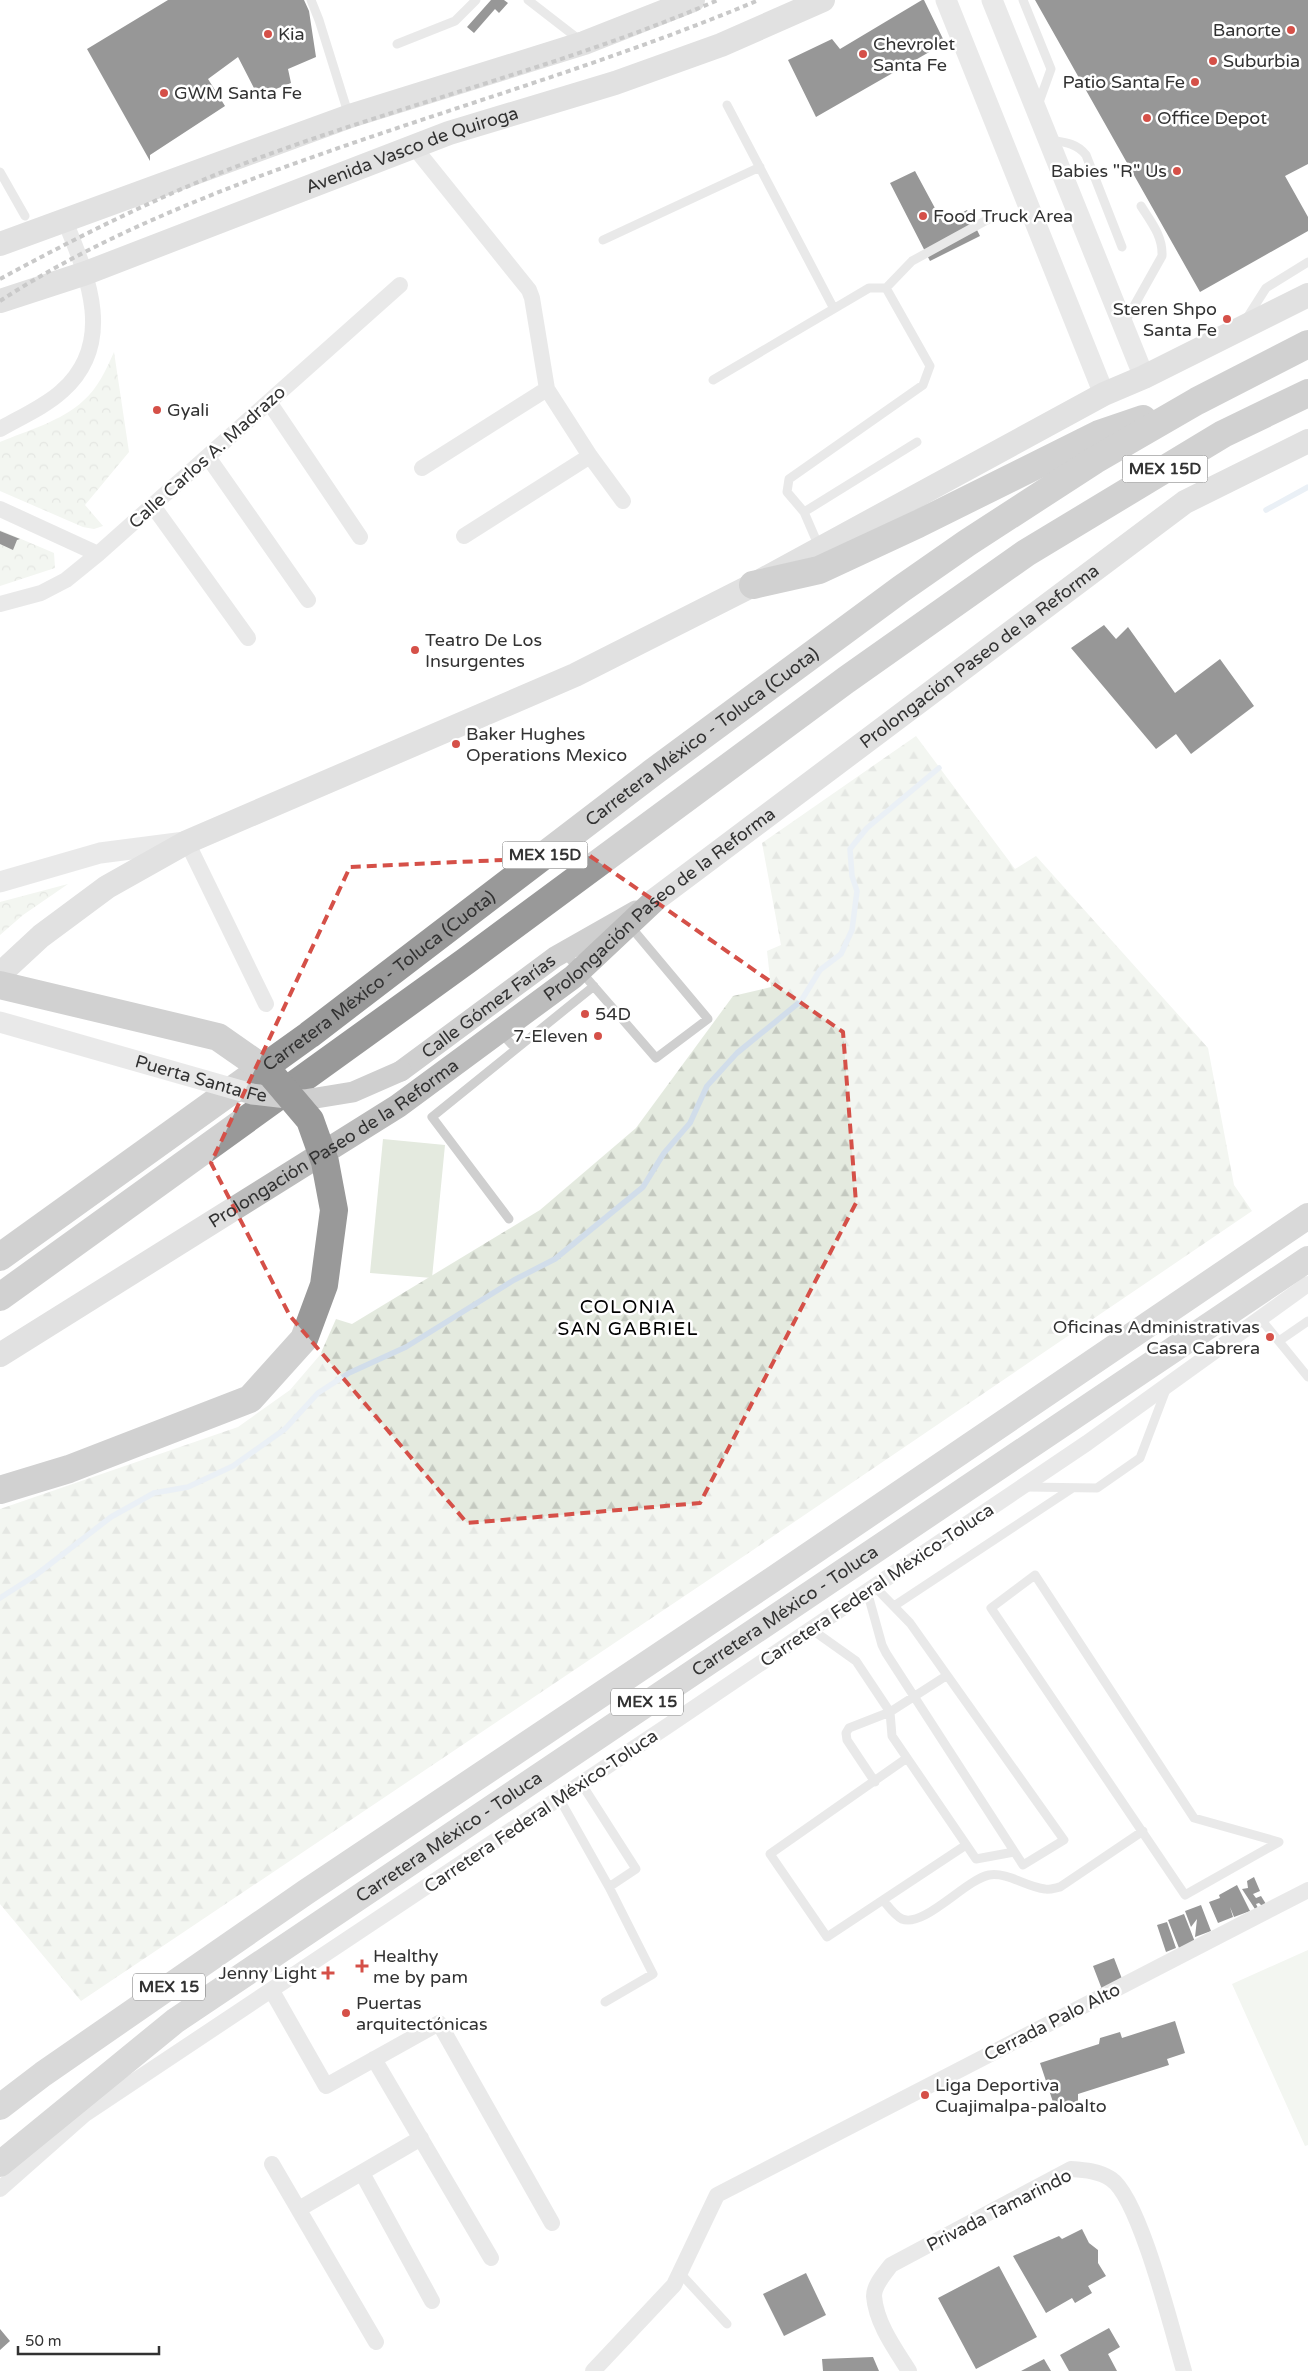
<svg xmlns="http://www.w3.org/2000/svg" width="1308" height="2371" font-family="'Varela Round',sans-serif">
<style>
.forest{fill:url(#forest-firs)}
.park{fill:url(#park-crowns)}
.garden{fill:#e4eadf}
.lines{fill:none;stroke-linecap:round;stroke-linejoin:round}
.stream{stroke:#d1ddea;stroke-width:5.5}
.building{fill:#191919}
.service{stroke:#cfcfcf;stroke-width:9}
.minor{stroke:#cfcfcf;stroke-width:16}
.tertiary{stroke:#cfcfcf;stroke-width:21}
.secondary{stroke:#bcbcbc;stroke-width:24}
.primary{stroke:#aaa;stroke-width:26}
.motorway{stroke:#999;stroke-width:28}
.rail{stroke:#878787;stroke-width:4;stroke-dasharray:5 4;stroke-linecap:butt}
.tertiary-bridge{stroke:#cfcfcf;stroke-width:21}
.motorway-bridge{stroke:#999;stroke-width:28}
.marked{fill:none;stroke:#d55048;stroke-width:4;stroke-dasharray:10 6;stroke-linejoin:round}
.poi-dot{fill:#d55048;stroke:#fff;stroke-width:2}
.labels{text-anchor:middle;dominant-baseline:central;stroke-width:5;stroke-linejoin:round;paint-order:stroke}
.shield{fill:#fff;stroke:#707070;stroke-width:1}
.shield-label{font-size:16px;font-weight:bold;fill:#323232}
.poi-label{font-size:18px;fill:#323232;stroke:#fff;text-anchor:start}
.street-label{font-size:18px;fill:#323232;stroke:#fff}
.neighbourhood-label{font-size:19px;letter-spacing:1px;fill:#000;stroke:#fff}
</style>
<defs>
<pattern id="forest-firs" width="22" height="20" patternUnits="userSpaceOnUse" patternTransform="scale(1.25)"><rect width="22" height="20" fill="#e4eadf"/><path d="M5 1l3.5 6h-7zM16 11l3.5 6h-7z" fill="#c4c9c0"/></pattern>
<pattern id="park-crowns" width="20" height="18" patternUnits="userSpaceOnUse" patternTransform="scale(1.25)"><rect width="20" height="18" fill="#e4eadf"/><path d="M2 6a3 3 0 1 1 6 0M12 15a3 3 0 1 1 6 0" fill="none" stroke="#c4c9c0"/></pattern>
</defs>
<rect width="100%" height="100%" fill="#fff"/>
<!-- forest -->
<path class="forest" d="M 916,736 L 1015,869 L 1036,856 L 1208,1048 L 1234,1185 L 1252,1211 L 750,1552 L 81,2001 L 0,1904 L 0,1509 L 238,1427 L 290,1390 L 320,1355 L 336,1319 L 352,1324 L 540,1210 L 636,1128 L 733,996 L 771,987 L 767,951 L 781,945 L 762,843 Z"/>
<!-- park -->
<path class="park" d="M 114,352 L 129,452 L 85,505 L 103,526 L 94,529 L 83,527 L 0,491 L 0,442 C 26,431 62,421 83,401 C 98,388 106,370 114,352 Z
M 0,530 L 54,553 L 55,568 L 0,586 Z
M 68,884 L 23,915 L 0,935 L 0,902 Z"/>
<!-- garden -->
<path class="garden" d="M 383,1139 L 445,1145 L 432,1278 L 370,1273 Z
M 1308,1950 L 1308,2145 L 1305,2146 L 1232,1984 Z"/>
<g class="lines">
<!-- stream -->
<path class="stream" d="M 1266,510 L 1308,487
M 0,1598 L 36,1575 L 111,1517 L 154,1493 L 188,1487 L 233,1466 L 285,1429 L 318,1393 L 349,1373 L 406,1347 L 514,1280 L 555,1259 L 643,1187 L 664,1153 L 690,1123 L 707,1086 L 737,1053 L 801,1001 L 820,970 L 841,954 L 852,930 L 857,891 L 852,876 L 850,849 L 867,828 L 939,768"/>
</g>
<!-- building -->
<path class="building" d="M 168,0 L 304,0 L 309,11 L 316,57 L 288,69 L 291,83 L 258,96 L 238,57 L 208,79 L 225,106 L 150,155 L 150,161 L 87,49 Z
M 491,0 L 504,0 L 508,3 L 499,13 L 495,9 L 474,33 L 467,27 Z
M 922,0 L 924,0 L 945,43 L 816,117 L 788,60 L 832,39 L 840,49 Z
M 1035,0 L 1308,0 L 1308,164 L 1285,176 L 1308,217 L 1308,231 L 1200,292 Z
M 915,171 L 943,223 L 967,210 L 980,236 L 930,261 L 890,183 Z
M 0,531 L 20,539 L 17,540 L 13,550 L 0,544 Z
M 1104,625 L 1116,639 L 1128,627 L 1175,693 L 1220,659 L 1254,706 L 1191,754 L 1176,734 L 1156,749 L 1071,648 Z
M 1254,1877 L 1260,1891 L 1253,1894 L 1256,1898 L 1261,1896 L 1266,1904 L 1262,1906 L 1259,1903 L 1256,1904 L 1258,1908 L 1255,1909 L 1242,1889 L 1248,1888 L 1247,1881 Z
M 1237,1885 L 1250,1911 L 1234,1917 L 1230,1907 L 1233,1917 L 1218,1923 L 1209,1902 L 1220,1898 L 1219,1895 Z
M 1201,1905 L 1211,1931 L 1195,1937 L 1197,1919 L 1191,1927 L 1185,1911 Z
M 1184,1914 L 1195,1942 L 1179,1948 L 1168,1920 Z
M 1167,1922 L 1176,1948 L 1166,1952 L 1157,1925 Z
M 1114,1958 L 1124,1984 L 1103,1992 L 1093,1966 Z
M 1175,2021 L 1185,2053 L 1167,2059 L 1169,2065 L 1078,2094 L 1078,2104 L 1056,2111 L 1040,2063 L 1099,2044 L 1100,2038 L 1120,2032 L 1122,2038 Z
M 1082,2229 L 1089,2243 L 1098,2250 L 1098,2263 L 1106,2276 L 1088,2286 L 1092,2293 L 1075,2303 L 1072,2298 L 1046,2313 L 1013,2256 L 1059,2236 L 1062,2239 Z
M 999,2266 L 1037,2337 L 976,2369 L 938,2298 Z
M 806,2273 L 826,2315 L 784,2336 L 763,2294 Z
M 1109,2328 L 1120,2347 L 1108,2354 L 1117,2371 L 1069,2371 L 1060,2355 Z
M 0,2329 L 10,2341 L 0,2350 Z
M 873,2357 L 879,2371 L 823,2371 L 822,2359 Z
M 1044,2359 L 1051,2371 L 1021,2371 Z"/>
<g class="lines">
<!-- service -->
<path class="service" d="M 311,0 L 319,20 L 349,116
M 528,0 L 581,41
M 1023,0 L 1051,69 L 1038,105
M 397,44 L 455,21 L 476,0
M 727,105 L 833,307
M 1050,140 C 1064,142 1077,143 1086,155 L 1122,247
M 0,172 L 25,216
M 603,240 L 760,167
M 886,288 L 912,261 L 996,215
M 1247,318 L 1266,288 L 1308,262
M 1125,322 L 1162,256 C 1163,236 1151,222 1141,206
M 713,380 L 869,288 L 886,288 L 930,366 L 923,385 L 789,479 L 787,492 L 804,512 L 820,549
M 804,512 L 917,442
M 564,952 L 656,1058 L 708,1019 L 630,926
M 500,1032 L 516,1049
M 509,1219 L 432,1117 L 594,986
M 1259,1317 L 1308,1377
M 1279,1341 L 1308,1321
M 1026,1487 L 1097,1488 L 1140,1458 L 1167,1387
M 1035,1575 L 1194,1818 L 1279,1842 L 1185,1895 L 991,1608 Z
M 867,1591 L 882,1645 L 886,1653 L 1023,1865 L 1064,1840 L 910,1623 L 874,1586
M 894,1606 L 1071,1489
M 811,1629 L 856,1661 L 890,1712 L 892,1736 L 976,1859 L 1014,1852
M 907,1758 L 770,1854 L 827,1937 L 966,1845
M 875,1782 L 847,1740 L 846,1733 L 849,1728 L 890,1712 L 946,1676
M 581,1783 L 636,1869 L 609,1887
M 559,1798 L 609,1887 L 653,1974 L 605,2002
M 883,1900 C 888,1906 895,1916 902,1919 C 924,1928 965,1880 989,1875 C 1008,1872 1026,1887 1045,1889 C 1049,1890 1055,1888 1060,1887 L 1143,1831
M 680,2273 L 727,2324"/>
<!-- minor -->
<path class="minor" d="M 414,147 L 529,290 L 532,298 L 547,389 L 590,456 L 623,501
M 269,402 L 360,537
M 0,429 C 19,418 46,406 62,391 C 116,343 88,277 65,221
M 208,457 L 308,600
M 422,468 L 547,389
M 153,506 L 248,638
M 0,509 L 98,554
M 464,536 L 590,456
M 0,604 L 41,593 L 66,580 L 98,554 L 400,285
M 187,842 L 266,1004
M 272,1991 L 326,2086 L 439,2023 L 552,2223
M 374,2059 L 491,2258
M 272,2164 L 376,2342
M 362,2173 L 432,2301
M 0,2189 L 85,2114 L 669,1725 L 1087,1443 L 1308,1284
M 299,2209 L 421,2138
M 593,2371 L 674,2285 L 717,2195 L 1308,1890
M 909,2371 C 895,2349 876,2323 874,2296 C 874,2285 885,2273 891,2265 L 1071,2169 C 1085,2170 1099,2171 1111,2179 C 1140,2198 1173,2334 1184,2371"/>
<!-- tertiary -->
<g class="tertiary">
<path d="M 946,0 L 1104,394"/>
<path d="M 992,0 L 1144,377"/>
<path d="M 0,882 L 100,853 L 185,842"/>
<path id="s1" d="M 401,1071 L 555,957 L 636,911"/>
</g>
<!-- secondary -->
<g class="secondary">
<path d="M 0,244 L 350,116 L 584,43 L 693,0"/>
<path id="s2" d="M 0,301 L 86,273 L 449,133 L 615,83 L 721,45 L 823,0"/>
<path d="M 0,974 L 41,936 L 107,887 L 187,842 L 575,675 L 753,585 L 1104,394 L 1144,377 L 1308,295"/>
<path id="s3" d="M 0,1355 L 398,1106 L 573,977 L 656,899 L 1185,502 L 1308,441"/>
</g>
<!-- primary -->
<g class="primary">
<path d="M 0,2107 L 43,2074 L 306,1892 L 772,1580 L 1308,1216"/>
<path id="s4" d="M 0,2164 L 175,2021 L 1308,1259"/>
</g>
<!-- motorway -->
<g class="motorway">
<path d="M 753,585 L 819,570 L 918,524 L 1099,434 L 1143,419"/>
<path id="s5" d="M 0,1257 L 309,1035 L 652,773 L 901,589 L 967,543 L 1095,460 L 1197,401 L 1308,344"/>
<path d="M 0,1297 L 466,961 L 846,680 L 1026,553 L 1223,434 L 1308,393"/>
</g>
<!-- rail -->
<path class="rail" d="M 0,279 C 83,234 167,192 256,159 C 409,102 568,65 718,0
M 0,301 C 81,248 173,209 263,175 C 427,114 597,68 759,0"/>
<!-- tertiary-bridge -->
<path class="tertiary-bridge" id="s6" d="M 0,1022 L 252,1094 L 304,1100 L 353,1092 L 401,1071"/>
<!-- motorway-bridge -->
<path class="motorway-bridge" d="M 0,985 L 218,1037 L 271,1074 L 310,1120 L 325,1162 L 334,1210 L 324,1285 L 304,1339 L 250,1399 L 69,1469 L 0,1490"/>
</g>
<!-- marked area -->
<path d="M0 0H1308V2371H0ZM 590,856 L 843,1032 L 856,1203 L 700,1503 L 467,1523 L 290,1316 L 211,1163 L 350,867 Z" fill="#fff" fill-opacity=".55" fill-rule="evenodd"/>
<path class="marked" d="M 590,856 L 843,1032 L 856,1203 L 700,1503 L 467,1523 L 290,1316 L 211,1163 L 350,867 Z"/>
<!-- markers -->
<g class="poi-dot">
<circle cx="1291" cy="30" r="5"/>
<circle cx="268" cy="34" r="5"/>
<circle cx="863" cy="54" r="5"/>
<circle cx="1213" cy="61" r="5"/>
<circle cx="1195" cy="82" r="5"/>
<circle cx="164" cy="93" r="5"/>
<circle cx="1147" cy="118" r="5"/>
<circle cx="1177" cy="171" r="5"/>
<circle cx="923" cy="216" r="5"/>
<circle cx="1227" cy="319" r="5"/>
<circle cx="157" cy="410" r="5"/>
<circle cx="415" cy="650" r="5"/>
<circle cx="456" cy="744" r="5"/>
<circle cx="585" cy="1014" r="5"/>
<circle cx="598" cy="1036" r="5"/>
<circle cx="1270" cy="1337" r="5"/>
<path d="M359.5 1958.5h5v5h5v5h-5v5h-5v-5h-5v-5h5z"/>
<path d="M325.5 1965.5h5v5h5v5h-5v5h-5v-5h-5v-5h5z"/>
<circle cx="346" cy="2013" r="5"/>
<circle cx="925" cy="2095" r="5"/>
</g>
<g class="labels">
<!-- shield labels -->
<g class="shield">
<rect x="1122.5" y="455.5" width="85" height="27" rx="4"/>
<rect x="502.5" y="841.5" width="85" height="27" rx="4"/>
<rect x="611" y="1688.5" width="72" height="27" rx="4"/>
<rect x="133" y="1973.5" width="72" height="27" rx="4"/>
</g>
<g class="shield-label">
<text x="1165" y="469">MEX 15D</text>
<text x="545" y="855">MEX 15D</text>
<text x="647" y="1702">MEX 15</text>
<text x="169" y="1987">MEX 15</text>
</g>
<!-- poi labels -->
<g class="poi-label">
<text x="1281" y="30" text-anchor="end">Banorte</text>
<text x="278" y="34">Kia</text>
<text x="873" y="44">Chevrolet<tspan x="873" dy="21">Santa Fe</tspan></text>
<text x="1223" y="61">Suburbia</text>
<text x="1185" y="82" text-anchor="end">Patio Santa Fe</text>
<text x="174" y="93">GWM Santa Fe</text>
<text x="1157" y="118">Office Depot</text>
<text x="1167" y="171" text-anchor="end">Babies "R" Us</text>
<text x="933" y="216">Food Truck Area</text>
<text x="1217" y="309" text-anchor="end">Steren Shpo<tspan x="1217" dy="21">Santa Fe</tspan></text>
<text x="167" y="410">Gyali</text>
<text x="425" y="640">Teatro De Los<tspan x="425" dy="21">Insurgentes</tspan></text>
<text x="466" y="734">Baker Hughes<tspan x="466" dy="21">Operations Mexico</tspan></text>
<text x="595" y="1014">54D</text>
<text x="588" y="1036" text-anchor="end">7-Eleven</text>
<text x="1260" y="1327" text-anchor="end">Oficinas Administrativas<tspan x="1260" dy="21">Casa Cabrera</tspan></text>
<text x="373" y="1956">Healthy<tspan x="373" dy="21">me by pam</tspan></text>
<text x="317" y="1973" text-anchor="end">Jenny Light</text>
<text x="356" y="2003">Puertas<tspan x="356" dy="21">arquitectónicas</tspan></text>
<text x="935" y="2085">Liga Deportiva<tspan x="935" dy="21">Cuajimalpa-paloalto</tspan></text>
</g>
<!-- street labels -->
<g class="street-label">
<text stroke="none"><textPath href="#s2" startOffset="439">Avenida Vasco de Quiroga</textPath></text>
<text transform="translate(207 457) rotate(-42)">Calle Carlos A. Madrazo</text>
<text stroke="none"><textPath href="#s3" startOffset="1205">Prolongación Paseo de la Reforma</textPath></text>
<text stroke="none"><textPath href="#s5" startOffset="874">Carretera México - Toluca (Cuota)</textPath></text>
<text stroke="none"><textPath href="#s3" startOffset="800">Prolongación Paseo de la Reforma</textPath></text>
<text stroke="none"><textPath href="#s5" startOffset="469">Carretera México - Toluca (Cuota)</textPath></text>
<text stroke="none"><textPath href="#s1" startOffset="109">Calle Gómez Farías</textPath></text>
<text stroke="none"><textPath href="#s6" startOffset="209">Puerta Santa Fe</textPath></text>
<text stroke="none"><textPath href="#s3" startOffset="395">Prolongación Paseo de la Reforma</textPath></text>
<text transform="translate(877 1585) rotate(-34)">Carretera Federal México-Toluca</text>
<text stroke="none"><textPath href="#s4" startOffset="961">Carretera México - Toluca</textPath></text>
<text transform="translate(541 1811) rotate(-34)">Carretera Federal México-Toluca</text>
<text stroke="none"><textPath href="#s4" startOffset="556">Carretera México - Toluca</textPath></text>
<text transform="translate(1052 2022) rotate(-27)">Cerrada Palo Alto</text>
<text transform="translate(999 2210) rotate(-27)">Privada Tamarindo</text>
</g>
<!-- neighbourhood labels -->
<g class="neighbourhood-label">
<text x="628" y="1307">COLONIA<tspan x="628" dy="22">SAN GABRIEL</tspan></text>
</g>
</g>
<!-- scale -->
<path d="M18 2346v8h141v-8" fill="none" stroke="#323232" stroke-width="2.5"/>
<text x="25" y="2346" font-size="15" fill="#323232" stroke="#ffffff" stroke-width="4" paint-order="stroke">50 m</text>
</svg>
